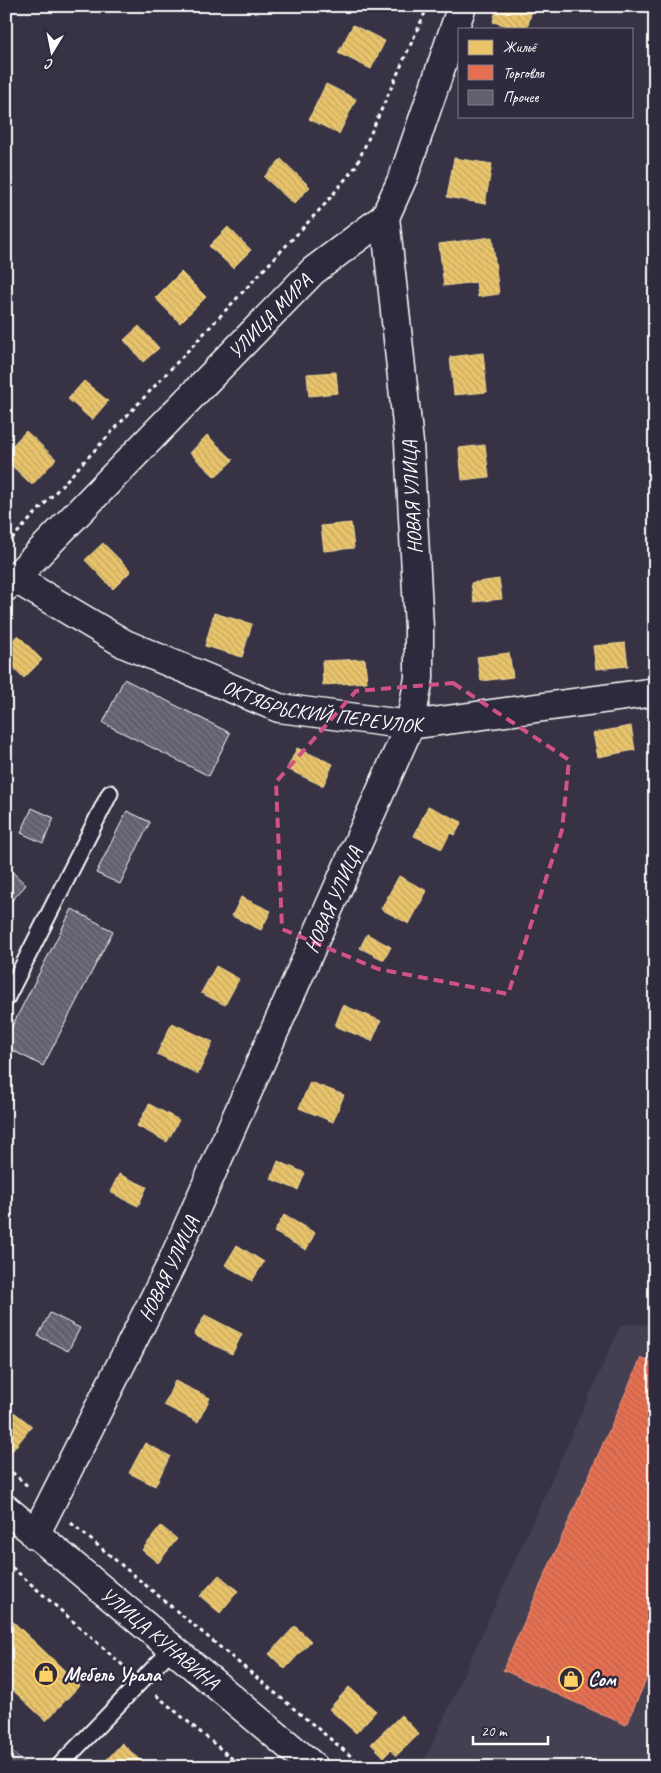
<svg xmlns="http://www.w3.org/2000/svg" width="661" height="1773" font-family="Caveat,sans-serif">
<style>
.built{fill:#444051}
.park{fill:url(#park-dots);stroke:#a8a6ae}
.homes{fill:url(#homes-back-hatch);stroke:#f0d697}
.shops{fill:url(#shops-back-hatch);stroke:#ee9a85}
.building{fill:url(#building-back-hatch);stroke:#fff}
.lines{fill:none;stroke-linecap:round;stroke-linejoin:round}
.lane-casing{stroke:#fff;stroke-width:19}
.street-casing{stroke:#fff;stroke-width:31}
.primary-casing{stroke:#fff;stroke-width:31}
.path{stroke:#fff;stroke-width:3;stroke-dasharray:4 4;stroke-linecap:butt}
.lane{stroke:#2f2a3d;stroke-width:15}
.street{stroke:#2f2a3d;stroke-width:28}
.primary{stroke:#2f2a3d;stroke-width:28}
.marked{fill:none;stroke:#d15284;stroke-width:4;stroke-dasharray:10 6;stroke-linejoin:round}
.labels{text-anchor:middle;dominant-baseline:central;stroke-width:5;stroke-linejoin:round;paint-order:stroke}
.street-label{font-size:20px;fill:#fff;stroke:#2f2a3d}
.poi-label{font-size:20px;font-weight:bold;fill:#fff;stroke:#2f2a3d;text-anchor:start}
</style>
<defs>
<pattern id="park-dots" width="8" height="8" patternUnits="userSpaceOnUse" patternTransform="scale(1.25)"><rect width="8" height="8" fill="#514c5c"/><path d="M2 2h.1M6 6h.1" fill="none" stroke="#6b6774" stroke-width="1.8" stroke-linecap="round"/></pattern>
<pattern id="homes-back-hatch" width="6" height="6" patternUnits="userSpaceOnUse" patternTransform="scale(1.25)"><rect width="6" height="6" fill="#e9c46a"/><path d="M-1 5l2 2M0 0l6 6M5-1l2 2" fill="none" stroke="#c2a662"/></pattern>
<pattern id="shops-back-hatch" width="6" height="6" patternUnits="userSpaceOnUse" patternTransform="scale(1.25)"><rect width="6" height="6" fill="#e76f51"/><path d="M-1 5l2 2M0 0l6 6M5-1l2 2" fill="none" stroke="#b86450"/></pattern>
<pattern id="building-back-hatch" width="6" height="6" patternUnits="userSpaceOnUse" patternTransform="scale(1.25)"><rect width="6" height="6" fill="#635f6d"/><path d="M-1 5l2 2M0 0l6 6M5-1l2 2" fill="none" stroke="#7a7783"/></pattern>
</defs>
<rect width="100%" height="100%" fill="#373345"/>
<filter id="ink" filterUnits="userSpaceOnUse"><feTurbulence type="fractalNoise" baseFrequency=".02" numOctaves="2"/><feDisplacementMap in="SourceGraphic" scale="10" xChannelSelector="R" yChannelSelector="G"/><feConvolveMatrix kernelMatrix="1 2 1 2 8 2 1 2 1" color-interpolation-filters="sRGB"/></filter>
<g filter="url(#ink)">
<!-- built -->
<path class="built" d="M 655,1324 L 655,1767 L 422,1767 L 621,1325 Z"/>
<!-- park -->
<path class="park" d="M 6,1746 L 28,1767 L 6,1767 Z"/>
<!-- homes -->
<path class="homes" d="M 497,6 L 533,6 L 527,29 L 520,29 L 493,22 Z
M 353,25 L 385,41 L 371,69 L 338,53 Z
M 326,84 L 356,99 L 339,134 L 309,119 Z
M 454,158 L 492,164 L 485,204 L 447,197 Z
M 281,159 L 310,187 L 294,204 L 264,177 Z
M 228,227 L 251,250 L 233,268 L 209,246 Z
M 492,237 L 499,294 L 478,297 L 476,282 L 444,286 L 439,244 Z
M 181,272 L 206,297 L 180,323 L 155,298 Z
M 139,326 L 159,348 L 143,362 L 124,340 Z
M 483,353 L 487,392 L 454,395 L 450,357 Z
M 336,372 L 338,393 L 309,396 L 307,374 Z
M 84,381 L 108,401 L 92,420 L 68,399 Z
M 26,431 L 56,459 L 32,485 L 6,460 L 6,452 Z
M 207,435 L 233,460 L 215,477 L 190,453 Z
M 485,445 L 489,477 L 462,480 L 459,448 Z
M 351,523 L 354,548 L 324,551 L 321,526 Z
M 103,543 L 131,571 L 113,589 L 85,560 Z
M 499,579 L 502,599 L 474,602 L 471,583 Z
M 214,613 L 252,624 L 242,657 L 205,646 Z
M 18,635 L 42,660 L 24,678 L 6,660 L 6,646 Z
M 625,643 L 628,666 L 596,669 L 593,646 Z
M 509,653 L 513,677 L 481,681 L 477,657 Z
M 365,659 L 367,682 L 323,685 L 322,661 Z
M 631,726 L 635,750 L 598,757 L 593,733 Z
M 297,748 L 333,764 L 323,786 L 287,769 Z
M 428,806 L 462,822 L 455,835 L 450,833 L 442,849 L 414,836 Z
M 399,876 L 427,891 L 409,924 L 381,909 Z
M 241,897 L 271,911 L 261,930 L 232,916 Z
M 367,934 L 391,947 L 384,960 L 360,948 Z
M 216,966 L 239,979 L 225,1005 L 201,993 Z
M 343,1005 L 381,1021 L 372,1041 L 335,1026 Z
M 172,1023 L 213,1042 L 198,1074 L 157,1054 Z
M 310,1082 L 344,1095 L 333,1122 L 299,1108 Z
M 149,1104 L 179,1120 L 167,1142 L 137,1126 Z
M 278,1161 L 305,1173 L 298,1190 L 271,1179 Z
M 119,1174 L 147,1187 L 138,1206 L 110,1192 Z
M 284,1215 L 315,1233 L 306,1250 L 274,1232 Z
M 237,1245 L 264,1262 L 252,1281 L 225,1265 Z
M 205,1315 L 242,1334 L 232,1354 L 194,1335 Z
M 175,1381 L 210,1398 L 198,1422 L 164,1405 Z
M 6,1406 L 32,1426 L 12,1451 L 6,1446 Z
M 145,1443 L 170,1456 L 155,1486 L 129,1473 Z
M 161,1526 L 177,1539 L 158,1563 L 142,1550 Z
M 219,1575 L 238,1591 L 220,1613 L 200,1596 Z
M 6,1615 L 80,1685 L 46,1721 L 6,1684 Z
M 295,1626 L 311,1641 L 285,1669 L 269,1654 Z
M 349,1687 L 376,1711 L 356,1733 L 329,1709 Z
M 401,1715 L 419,1734 L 396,1756 L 391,1750 L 384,1757 L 371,1744 Z
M 122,1743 L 147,1767 L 100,1767 Z"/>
<!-- shops -->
<path class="shops" d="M 641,1358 L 655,1364 L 655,1660 L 626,1725 L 503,1670 Z"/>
<!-- building -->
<path class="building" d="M 124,679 L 230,733 L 209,776 L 103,723 Z
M 32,808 L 54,818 L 43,843 L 21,833 Z
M 127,811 L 150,822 L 120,884 L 96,873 Z
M 6,866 L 26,885 L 6,907 Z
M 72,909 L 113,931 L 43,1066 L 6,1047 L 6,1038 Z
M 50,1313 L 80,1328 L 68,1351 L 38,1336 Z"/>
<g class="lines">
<defs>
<path id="lane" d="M 6,999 L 110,793
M 58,1767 L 173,1648"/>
<g id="street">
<path id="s1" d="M 14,578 L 125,644 L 279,708 L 410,725 L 655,692"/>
<path id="s2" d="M 6,587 L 313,271 L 385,217 L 404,175 L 462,6"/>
<path id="s3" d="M 35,1535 L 170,1267 L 410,725 L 419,678 L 419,628 L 409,443 L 385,217"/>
</g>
<g id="primary">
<path id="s4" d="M 6,1509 L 314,1767"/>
</g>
</defs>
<!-- lane casing -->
<use href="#lane" class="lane-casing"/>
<!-- street casing -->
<use href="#street" class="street-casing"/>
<!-- primary casing -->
<use href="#primary" class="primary-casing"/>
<!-- path -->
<path class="path" d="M 6,545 L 326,203 L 356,166 L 428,6
M 6,1467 L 30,1488
M 71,1523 L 364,1767
M 6,1562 L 127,1669
M 156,1695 L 242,1767"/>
<!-- lane -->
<use href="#lane" class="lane"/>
<!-- street -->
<use href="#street" class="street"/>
<!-- primary -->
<use href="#primary" class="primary"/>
</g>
</g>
<!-- marked area -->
<path class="marked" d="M 453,683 L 569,760 L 562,830 L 508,994 L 378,969 L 282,929 L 276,782 L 356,691 Z"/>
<!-- icons -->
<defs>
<symbol id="shop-ring" viewBox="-11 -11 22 22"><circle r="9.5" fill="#2f2a3d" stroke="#ffd166" stroke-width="1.5"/><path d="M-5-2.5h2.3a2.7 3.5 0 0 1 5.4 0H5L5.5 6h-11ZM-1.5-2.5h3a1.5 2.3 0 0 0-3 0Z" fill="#ffd166"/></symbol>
</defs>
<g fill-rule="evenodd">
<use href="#shop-ring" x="32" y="1660" width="28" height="28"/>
<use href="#shop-ring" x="557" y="1665" width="28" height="28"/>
</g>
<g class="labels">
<!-- street labels -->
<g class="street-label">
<text stroke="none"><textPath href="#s2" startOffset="378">УЛИЦА МИРА</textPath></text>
<text transform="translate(412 497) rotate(-93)">НОВАЯ УЛИЦА</text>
<text stroke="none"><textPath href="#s1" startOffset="338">ОКТЯБРЬСКИЙ ПЕРЕУЛОК</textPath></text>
<text stroke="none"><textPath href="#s3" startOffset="702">НОВАЯ УЛИЦА</textPath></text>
<text stroke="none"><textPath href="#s3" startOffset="298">НОВАЯ УЛИЦА</textPath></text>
<text stroke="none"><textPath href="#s4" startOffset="201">УЛИЦА КУНАВИНА</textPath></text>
</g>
<!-- poi labels -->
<g class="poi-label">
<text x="64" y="1674">Мебель Урала</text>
<text x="588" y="1679">Сом</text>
</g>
</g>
<!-- margin -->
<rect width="661" height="1773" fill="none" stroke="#2f2a3d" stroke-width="25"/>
<rect x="12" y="12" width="636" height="1748" fill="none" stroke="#fff" stroke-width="2" filter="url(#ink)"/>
<!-- legend -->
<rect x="458" y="28" width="175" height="90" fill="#2f2a3d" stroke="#827f8b"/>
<rect x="468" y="40" width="25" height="15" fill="#e9c46a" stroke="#827f8b"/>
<text x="503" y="52" font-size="15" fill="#ffffff">Жильё</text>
<rect x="468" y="65" width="25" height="15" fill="#e76f51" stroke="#827f8b"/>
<text x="503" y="78" font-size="15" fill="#ffffff">Торговля</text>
<rect x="468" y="90" width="25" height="15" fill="#635f6d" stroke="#827f8b"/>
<text x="503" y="102" font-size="15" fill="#ffffff">Прочее</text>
<!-- north arrow -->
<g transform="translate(52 52) rotate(190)" stroke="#2f2a3d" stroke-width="4" paint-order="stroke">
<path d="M0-4L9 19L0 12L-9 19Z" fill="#ffffff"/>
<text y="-8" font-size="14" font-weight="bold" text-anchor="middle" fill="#ffffff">С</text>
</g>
<!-- scale -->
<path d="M473 1736v8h75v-8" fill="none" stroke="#ffffff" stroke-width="2.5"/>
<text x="481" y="1736" font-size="15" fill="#ffffff" stroke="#2f2a3d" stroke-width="4" paint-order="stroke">20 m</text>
</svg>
